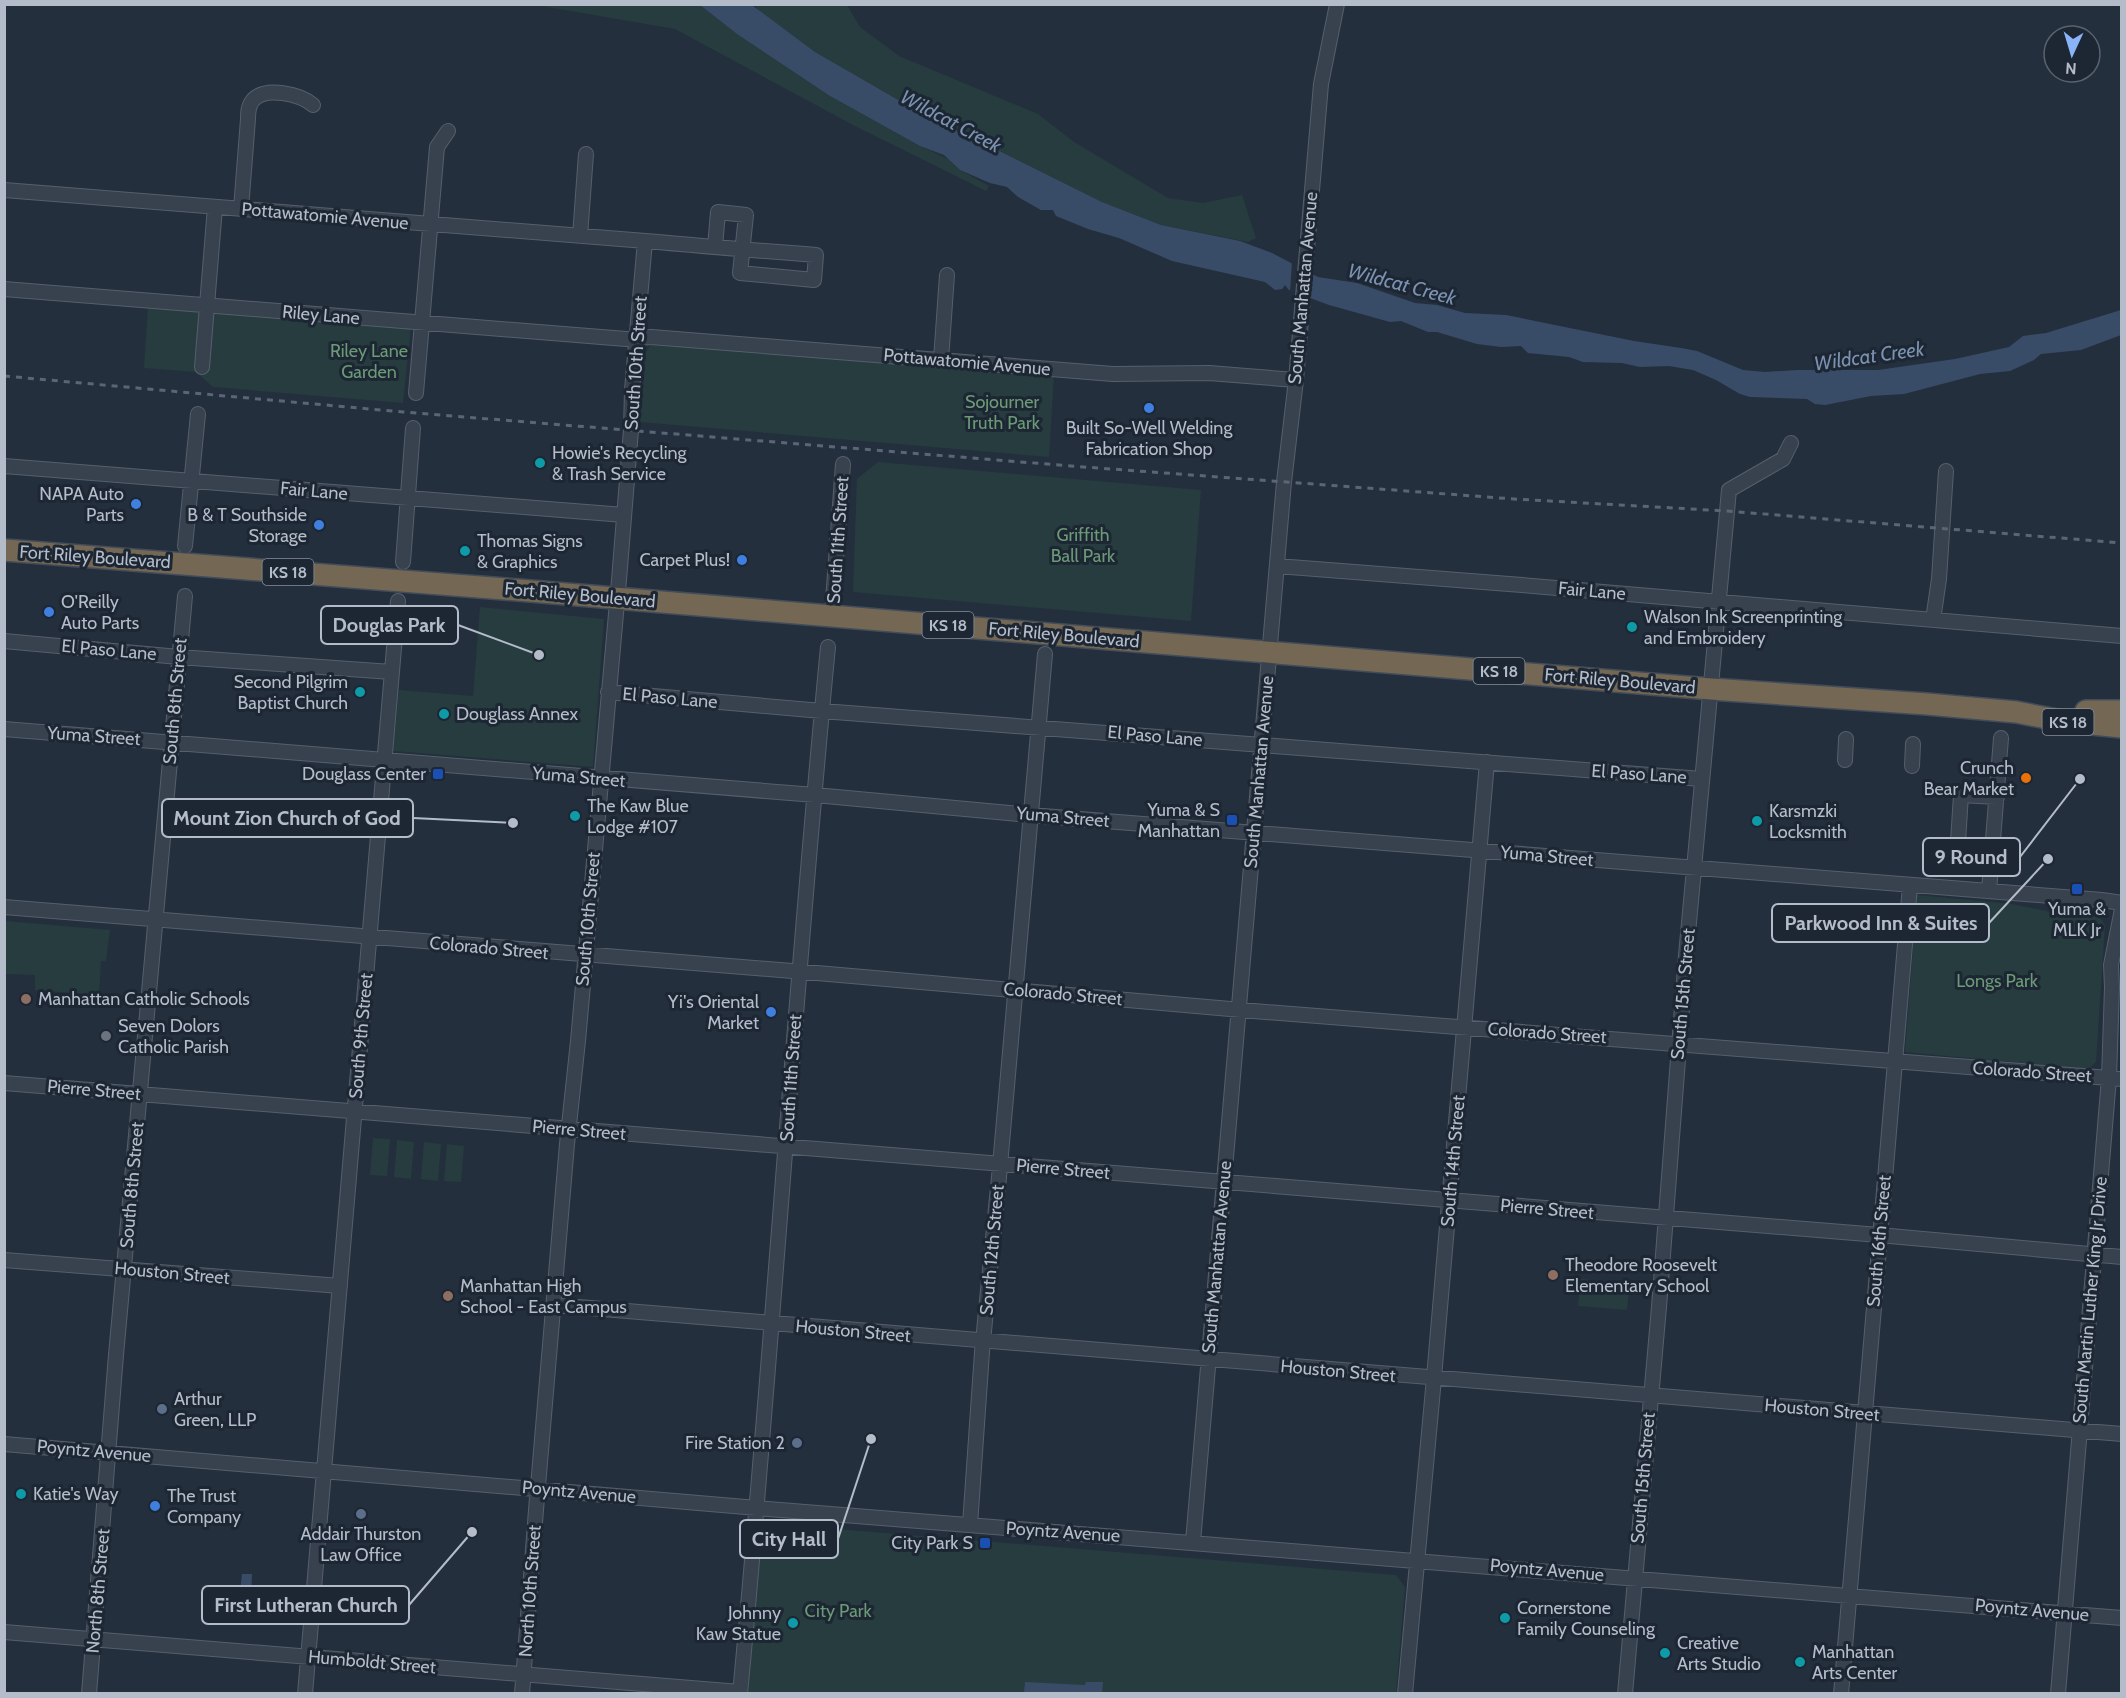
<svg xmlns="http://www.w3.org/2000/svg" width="2126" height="1698" font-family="Cabin,sans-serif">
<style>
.green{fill:#263c3f}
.water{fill:#394c67}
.pier{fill:#242f3e}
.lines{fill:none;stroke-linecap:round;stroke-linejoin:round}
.minor-casing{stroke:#565f6c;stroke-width:16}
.highway-casing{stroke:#434c59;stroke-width:24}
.minor{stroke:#38414e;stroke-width:14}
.highway{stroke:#746855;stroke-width:21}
.rail{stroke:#5a6575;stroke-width:3;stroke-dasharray:6 6;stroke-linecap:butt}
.shop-dot{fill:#3f7fe0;stroke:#1d2633;stroke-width:2}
.culture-dot{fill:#0f9aa8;stroke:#1d2633;stroke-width:2}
.transit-dot{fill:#1a4fb4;stroke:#1d2633;stroke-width:2}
.food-dot{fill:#e8710a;stroke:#1d2633;stroke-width:2}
.education-dot{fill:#8d6e63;stroke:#1d2633;stroke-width:2}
.worship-dot{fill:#6b7280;stroke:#1d2633;stroke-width:2}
.service-dot{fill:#5c6f8a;stroke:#1d2633;stroke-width:2}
.labels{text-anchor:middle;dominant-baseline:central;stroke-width:6;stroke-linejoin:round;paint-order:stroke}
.shield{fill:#1d2633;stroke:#878f9c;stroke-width:1.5}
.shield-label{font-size:16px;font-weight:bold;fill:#b4bcc9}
.street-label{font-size:18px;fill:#b4bcc9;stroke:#1d2633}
.park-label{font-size:18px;fill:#6b9a76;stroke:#1d2633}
.poi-label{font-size:18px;fill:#b4bcc9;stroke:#1d2633;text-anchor:start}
.water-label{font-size:20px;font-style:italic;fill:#7c92b1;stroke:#1d2633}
.leader{fill:none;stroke:#b4bcc9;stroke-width:2}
.callout-dot{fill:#b4bcc9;stroke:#1d2633;stroke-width:2}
.callout{fill:#1d2633;stroke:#b4bcc9;stroke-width:2}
.callout-label{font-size:20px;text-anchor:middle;font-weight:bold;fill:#b4bcc9}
</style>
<rect width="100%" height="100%" fill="#242f3e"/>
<!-- green -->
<path class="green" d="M 536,5 L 700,5 L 737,34 L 830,96 L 920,146 L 948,159 L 960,170 L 989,186 L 986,191 L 853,125 L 675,29 Z
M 755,5 L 847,5 L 860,27 L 899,56 L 1038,114 L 1074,142 L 1168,198 L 1203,203 L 1242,195 L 1256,238 L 1248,242 L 1161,225 L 1102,202 L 907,105 L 815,52 L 758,10 Z
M 148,305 L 411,326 L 403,403 L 213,387 L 196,372 L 144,368 Z
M 661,344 L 1054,376 L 1049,457 L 640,422 L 646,352 L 650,346 Z
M 878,462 L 1201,490 L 1191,621 L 853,592 L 857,479 Z
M 480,607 L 604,619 L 593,767 L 393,751 L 399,690 L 473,696 Z
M 1917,895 L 2012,904 L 2051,912 L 2094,916 L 2101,919 L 2105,925 L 2096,1062 L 2088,1069 L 1905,1052 Z
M 5,921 L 110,930 L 106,961 L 101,961 L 99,995 L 35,990 L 35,975 L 5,974 Z
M 373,1138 L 390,1139 L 387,1176 L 370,1175 Z
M 397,1140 L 414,1142 L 411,1179 L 394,1177 Z
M 424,1142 L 441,1144 L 438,1181 L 421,1179 Z
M 447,1144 L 464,1146 L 461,1182 L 444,1181 Z
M 1581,1279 L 1616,1282 L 1616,1287 L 1629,1288 L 1627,1310 L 1578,1306 Z
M 776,1524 L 1396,1575 L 1405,1587 L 1396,1693 L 748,1694 L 761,1538 L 767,1527 Z"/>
<!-- water -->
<path class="water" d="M 700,5 L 752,5 L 815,52 L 907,105 L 1102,202 L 1161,225 L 1240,241 L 1272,253 L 1318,277 L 1357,283 L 1415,303 L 1437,305 L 1465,313 L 1506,315 L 1634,341 L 1681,348 L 1697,351 L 1743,370 L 1765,372 L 1797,370 L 1878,370 L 1955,359 L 2009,347 L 2023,336 L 2046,333 L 2121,310 L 2121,335 L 2081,350 L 2041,354 L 2034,360 L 2010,371 L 1980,374 L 1904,394 L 1871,396 L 1825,405 L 1815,404 L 1807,399 L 1750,397 L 1740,394 L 1716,380 L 1693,370 L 1669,366 L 1640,367 L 1622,363 L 1583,362 L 1569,357 L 1528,353 L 1521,346 L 1501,347 L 1477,344 L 1437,332 L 1428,332 L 1401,321 L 1390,322 L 1329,305 L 1289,290 L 1285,285 L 1282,289 L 1275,290 L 1265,282 L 1172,261 L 1119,238 L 1088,229 L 1056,216 L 1053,210 L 1041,210 L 1018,197 L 1007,187 L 990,183 L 960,170 L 944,155 L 920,146 L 830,96 L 737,34 Z
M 242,1574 L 252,1574 L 251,1594 L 248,1595 L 240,1593 Z
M 1025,1682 L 1085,1685 L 1086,1682 L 1103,1682 L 1102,1693 L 1024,1693 Z"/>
<!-- pier -->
<path class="pier" d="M 1292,261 L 1313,272 L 1310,302 L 1290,293 Z"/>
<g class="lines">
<defs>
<path id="minor" d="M 4,190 L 658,242 C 711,247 763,251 816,255 L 814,280 L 740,273 L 746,215 L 718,212 L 715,247
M 241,209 L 248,119 C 248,113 248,106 253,100 C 266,86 300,94 313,105
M 580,236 L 586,154
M 4,289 L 626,339 L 651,337 L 1113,374 L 1209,373 L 1296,380
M 941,360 L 947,275
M 202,367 L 215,207
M 416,393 L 437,147 L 448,131
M 4,466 L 624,515
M 185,546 L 198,414
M 403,562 L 413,428
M 1277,566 L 1522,585 L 2122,636
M 832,615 L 843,464
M 1933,620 L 1939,579 L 1946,471
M 4,641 L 179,657 L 392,672
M 608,692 L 822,711 L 1702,779
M 4,729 L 815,795 L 1030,815 L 2102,900 L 2122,903
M 1845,760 L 1846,739
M 1912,766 L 1913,744
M 1992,859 L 1957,857 L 1961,795 L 1997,797
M 1989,891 L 2001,738
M 4,907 L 817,973 L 1253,1011 L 2122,1079
M 4,1083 L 1879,1235 L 2122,1257
M 4,1260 L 340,1286
M 554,1305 L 2122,1434
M 4,1444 L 757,1508 L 2122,1618
M 970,1525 L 982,1352 L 999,1177 L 1045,654
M 1193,1542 L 1284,482 L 1296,380 L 1321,84 L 1337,4
M 4,1632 L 740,1692
M 89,1694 L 116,1355 L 185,596
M 305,1694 L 398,601
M 522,1694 L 536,1510 L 567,1144 L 578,1041 L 619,580 L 631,430 L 632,390 L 645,241
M 740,1694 C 773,1345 794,996 828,647
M 1405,1694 L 1433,1389 L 1487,762
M 1625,1694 L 1659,1307 L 1686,955 L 1729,490 L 1783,459 L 1791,443
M 1841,1694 L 1910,886
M 2058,1694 L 2109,1078 L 2112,987 L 2111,965 L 2122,909"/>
<path id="highway" d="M 4,550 L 518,590 L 1711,689 L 1927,704 L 2016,712 L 2062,721 L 2122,727
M 2086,711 L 2122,711"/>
</defs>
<!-- minor casing -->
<use href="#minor" class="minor-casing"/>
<!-- highway casing -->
<use href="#highway" class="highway-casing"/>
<!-- minor -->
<use href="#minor" class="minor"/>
<!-- highway -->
<use href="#highway" class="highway"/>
<!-- rail -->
<path class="rail" d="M 4,376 L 403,412 L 1071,466 L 1514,499 L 1727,511 L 2122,543"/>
</g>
<!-- markers -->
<g class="shop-dot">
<circle cx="1149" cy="408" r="6"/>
<circle cx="136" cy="504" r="6"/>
<circle cx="319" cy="525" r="6"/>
<circle cx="742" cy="560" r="6"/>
<circle cx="49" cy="612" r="6"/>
<circle cx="771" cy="1012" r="6"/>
<circle cx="155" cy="1506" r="6"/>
</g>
<g class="culture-dot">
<circle cx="540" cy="463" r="6"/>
<circle cx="465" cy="551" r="6"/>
<circle cx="1632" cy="627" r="6"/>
<circle cx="360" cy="692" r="6"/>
<circle cx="444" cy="714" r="6"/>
<circle cx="575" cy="816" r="6"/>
<circle cx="1757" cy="821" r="6"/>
<circle cx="21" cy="1494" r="6"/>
<circle cx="1505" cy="1618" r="6"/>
<circle cx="793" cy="1623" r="6"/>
<circle cx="1665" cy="1653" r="6"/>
<circle cx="1800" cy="1662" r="6"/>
</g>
<g class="transit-dot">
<rect x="432" y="768" width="12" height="12" rx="3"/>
<rect x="1226" y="814" width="12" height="12" rx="3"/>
<rect x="2071" y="883" width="12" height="12" rx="3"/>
<rect x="979" y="1537" width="12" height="12" rx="3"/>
</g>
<circle class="food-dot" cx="2026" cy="778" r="6"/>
<g class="education-dot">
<circle cx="26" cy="999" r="6"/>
<circle cx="1553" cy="1275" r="6"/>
<circle cx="448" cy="1296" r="6"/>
</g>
<circle class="worship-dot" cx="106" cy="1036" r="6"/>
<g class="service-dot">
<circle cx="162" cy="1409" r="6"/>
<circle cx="797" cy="1443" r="6"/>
<circle cx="361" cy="1514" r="6"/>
</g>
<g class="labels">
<!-- shield labels -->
<g class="shield">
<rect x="262.5" y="559" width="51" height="26" rx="4.5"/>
<rect x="922.5" y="612" width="51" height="26" rx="4.5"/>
<rect x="1473.5" y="658" width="51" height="26" rx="4.5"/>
<rect x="2042.5" y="709" width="51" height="26" rx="4.5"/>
</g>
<g class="shield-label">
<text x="288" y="572">KS 18</text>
<text x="948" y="625">KS 18</text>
<text x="1499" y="671">KS 18</text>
<text x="2068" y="722">KS 18</text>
</g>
<!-- street labels -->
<g class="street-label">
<text transform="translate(325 216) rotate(5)">Pottawatomie Avenue</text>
<text transform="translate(1303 288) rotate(-85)">South Manhattan Avenue</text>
<text transform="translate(321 315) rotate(5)">Riley Lane</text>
<text transform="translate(967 362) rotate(5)">Pottawatomie Avenue</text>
<text transform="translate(636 363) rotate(-86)">South 10th Street</text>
<text transform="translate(314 491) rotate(5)">Fair Lane</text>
<text transform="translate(838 540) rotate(-86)">South 11th Street</text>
<text transform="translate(95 557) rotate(4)">Fort Riley Boulevard</text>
<text transform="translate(1592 591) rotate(5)">Fair Lane</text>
<text transform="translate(580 595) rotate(5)">Fort Riley Boulevard</text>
<text transform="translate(1064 635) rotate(5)">Fort Riley Boulevard</text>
<text transform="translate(109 650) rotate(5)">El Paso Lane</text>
<text transform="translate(1620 681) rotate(5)">Fort Riley Boulevard</text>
<text transform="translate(670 698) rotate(5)">El Paso Lane</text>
<text transform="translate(175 701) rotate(-85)">South 8th Street</text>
<text transform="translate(94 736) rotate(4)">Yuma Street</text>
<text transform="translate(1155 736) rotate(5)">El Paso Lane</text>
<text transform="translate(1259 772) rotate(-85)">South Manhattan Avenue</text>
<text transform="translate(1639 774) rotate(4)">El Paso Lane</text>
<text transform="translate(579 777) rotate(5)">Yuma Street</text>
<text transform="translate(1063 817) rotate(5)">Yuma Street</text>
<text transform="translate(1547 856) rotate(5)">Yuma Street</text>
<text transform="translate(588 919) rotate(-85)">South 10th Street</text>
<text transform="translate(489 948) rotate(5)">Colorado Street</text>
<text transform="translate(1063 994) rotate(5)">Colorado Street</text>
<text transform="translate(1683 994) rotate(-85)">South 15th Street</text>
<text transform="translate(1547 1033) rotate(4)">Colorado Street</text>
<text transform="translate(361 1036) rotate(-85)">South 9th Street</text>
<text transform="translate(2032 1072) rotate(4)">Colorado Street</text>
<text transform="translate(791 1078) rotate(-86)">South 11th Street</text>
<text transform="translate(94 1090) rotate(5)">Pierre Street</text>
<text transform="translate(579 1130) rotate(5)">Pierre Street</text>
<text transform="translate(1453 1161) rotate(-85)">South 14th Street</text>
<text transform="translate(1063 1169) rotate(5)">Pierre Street</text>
<text transform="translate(132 1185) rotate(-85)">South 8th Street</text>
<text transform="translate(1547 1209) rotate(5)">Pierre Street</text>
<text transform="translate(1879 1241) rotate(-85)">South 16th Street</text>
<text transform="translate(992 1250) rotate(-85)">South 12th Street</text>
<text transform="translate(1217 1257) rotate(-85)">South Manhattan Avenue</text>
<text transform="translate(172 1273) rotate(5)">Houston Street</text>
<text transform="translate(2090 1300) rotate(-85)">South Martin Luther King Jr Drive</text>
<text transform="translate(853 1331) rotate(5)">Houston Street</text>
<text transform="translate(1338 1371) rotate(5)">Houston Street</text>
<text transform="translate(1822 1410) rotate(5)">Houston Street</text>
<text transform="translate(94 1451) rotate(5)">Poyntz Avenue</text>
<text transform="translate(1643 1478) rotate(-85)">South 15th Street</text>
<text transform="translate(579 1492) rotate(5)">Poyntz Avenue</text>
<text transform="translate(1063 1532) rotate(4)">Poyntz Avenue</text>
<text transform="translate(1547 1570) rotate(5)">Poyntz Avenue</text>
<text transform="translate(98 1591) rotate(-85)">North 8th Street</text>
<text transform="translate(530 1591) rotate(-86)">North 10th Street</text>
<text transform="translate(2032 1610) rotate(5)">Poyntz Avenue</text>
<text transform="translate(372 1662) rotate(5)">Humboldt Street</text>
</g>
<!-- park labels -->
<g class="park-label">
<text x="369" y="351">Riley Lane<tspan x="369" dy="21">Garden</tspan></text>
<text x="1002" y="402">Sojourner<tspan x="1002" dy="21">Truth Park</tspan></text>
<text x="1083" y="535">Griffith<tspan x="1083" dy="21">Ball Park</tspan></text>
<text x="1997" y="981">Longs Park</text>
<text x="838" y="1611">City Park</text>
</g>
<!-- poi labels -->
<g class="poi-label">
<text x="1149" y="428" text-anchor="middle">Built So-Well Welding<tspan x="1149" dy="21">Fabrication Shop</tspan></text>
<text x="552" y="453">Howie's Recycling<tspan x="552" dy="21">&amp; Trash Service</tspan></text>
<text x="124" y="494" text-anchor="end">NAPA Auto<tspan x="124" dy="21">Parts</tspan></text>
<text x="307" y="515" text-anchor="end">B &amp; T Southside<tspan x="307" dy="21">Storage</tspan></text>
<text x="477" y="541">Thomas Signs<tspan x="477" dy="21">&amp; Graphics</tspan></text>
<text x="730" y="560" text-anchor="end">Carpet Plus!</text>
<text x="61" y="602">O'Reilly<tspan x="61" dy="21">Auto Parts</tspan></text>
<text x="1644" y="617">Walson Ink Screenprinting<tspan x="1644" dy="21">and Embroidery</tspan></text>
<text x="348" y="682" text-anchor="end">Second Pilgrim<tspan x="348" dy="21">Baptist Church</tspan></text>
<text x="456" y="714">Douglass Annex</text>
<text x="2014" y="768" text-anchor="end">Crunch<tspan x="2014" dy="21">Bear Market</tspan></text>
<text x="426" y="774" text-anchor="end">Douglass Center</text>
<text x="587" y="806">The Kaw Blue<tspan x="587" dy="21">Lodge #107</tspan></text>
<text x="1220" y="810" text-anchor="end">Yuma &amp; S<tspan x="1220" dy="21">Manhattan</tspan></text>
<text x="1769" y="811">Karsmzki<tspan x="1769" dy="21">Locksmith</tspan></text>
<text x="2077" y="909" text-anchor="middle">Yuma &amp;<tspan x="2077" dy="21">MLK Jr</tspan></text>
<text x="38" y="999">Manhattan Catholic Schools</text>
<text x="759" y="1002" text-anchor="end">Yi's Oriental<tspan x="759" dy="21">Market</tspan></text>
<text x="118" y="1026">Seven Dolors<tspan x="118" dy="21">Catholic Parish</tspan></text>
<text x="1565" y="1265">Theodore Roosevelt<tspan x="1565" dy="21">Elementary School</tspan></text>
<text x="460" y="1286">Manhattan High<tspan x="460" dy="21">School - East Campus</tspan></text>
<text x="174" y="1399">Arthur<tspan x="174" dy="21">Green, LLP</tspan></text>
<text x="785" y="1443" text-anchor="end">Fire Station 2</text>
<text x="33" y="1494">Katie's Way</text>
<text x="167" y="1496">The Trust<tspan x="167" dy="21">Company</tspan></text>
<text x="361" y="1534" text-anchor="middle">Addair Thurston<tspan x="361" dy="21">Law Office</tspan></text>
<text x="973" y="1543" text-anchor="end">City Park S</text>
<text x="1517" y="1608">Cornerstone<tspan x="1517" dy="21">Family Counseling</tspan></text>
<text x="781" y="1613" text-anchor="end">Johnny<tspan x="781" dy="21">Kaw Statue</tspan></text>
<text x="1677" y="1643">Creative<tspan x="1677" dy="21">Arts Studio</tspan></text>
<text x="1812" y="1652">Manhattan<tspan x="1812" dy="21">Arts Center</tspan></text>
</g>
<!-- water labels -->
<g class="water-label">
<text transform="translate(951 121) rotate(28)">Wildcat Creek</text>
<text transform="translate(1402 284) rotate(15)">Wildcat Creek</text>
<text transform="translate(1869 356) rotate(-8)">Wildcat Creek</text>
</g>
</g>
<!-- callouts -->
<path class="leader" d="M539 655L458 625M513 823L413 818M2080 779L2020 857M2048 859L1989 923M871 1439L838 1539M472 1532L409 1605"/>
<g class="callout-dot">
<circle cx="539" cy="655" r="6"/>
<circle cx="513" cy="823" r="6"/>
<circle cx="2080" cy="779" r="6"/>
<circle cx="2048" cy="859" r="6"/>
<circle cx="871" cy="1439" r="6"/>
<circle cx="472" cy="1532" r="6"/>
</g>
<g class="callout">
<rect x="321" y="606" width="137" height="38" rx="6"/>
<rect x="162" y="799" width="251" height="38" rx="6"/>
<rect x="1923" y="838" width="97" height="38" rx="6"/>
<rect x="1772" y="904" width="217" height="38" rx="6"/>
<rect x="740" y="1520" width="98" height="38" rx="6"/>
<rect x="202" y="1586" width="207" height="38" rx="6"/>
</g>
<g class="callout-label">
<text x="389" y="632">Douglas Park</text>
<text x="287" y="825">Mount Zion Church of God</text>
<text x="1971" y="864">9 Round</text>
<text x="1881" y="930">Parkwood Inn &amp; Suites</text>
<text x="789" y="1546">City Hall</text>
<text x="306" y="1612">First Lutheran Church</text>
</g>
<!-- border -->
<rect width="2126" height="1698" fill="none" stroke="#b4bcc9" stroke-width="12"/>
<!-- north arrow -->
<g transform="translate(2072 54) rotate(184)"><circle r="28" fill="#1d2633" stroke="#59626f" stroke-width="1.5"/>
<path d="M0-4.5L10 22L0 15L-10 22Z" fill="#8ab4f8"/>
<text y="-9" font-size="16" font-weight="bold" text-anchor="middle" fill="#b4bcc9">N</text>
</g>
</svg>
